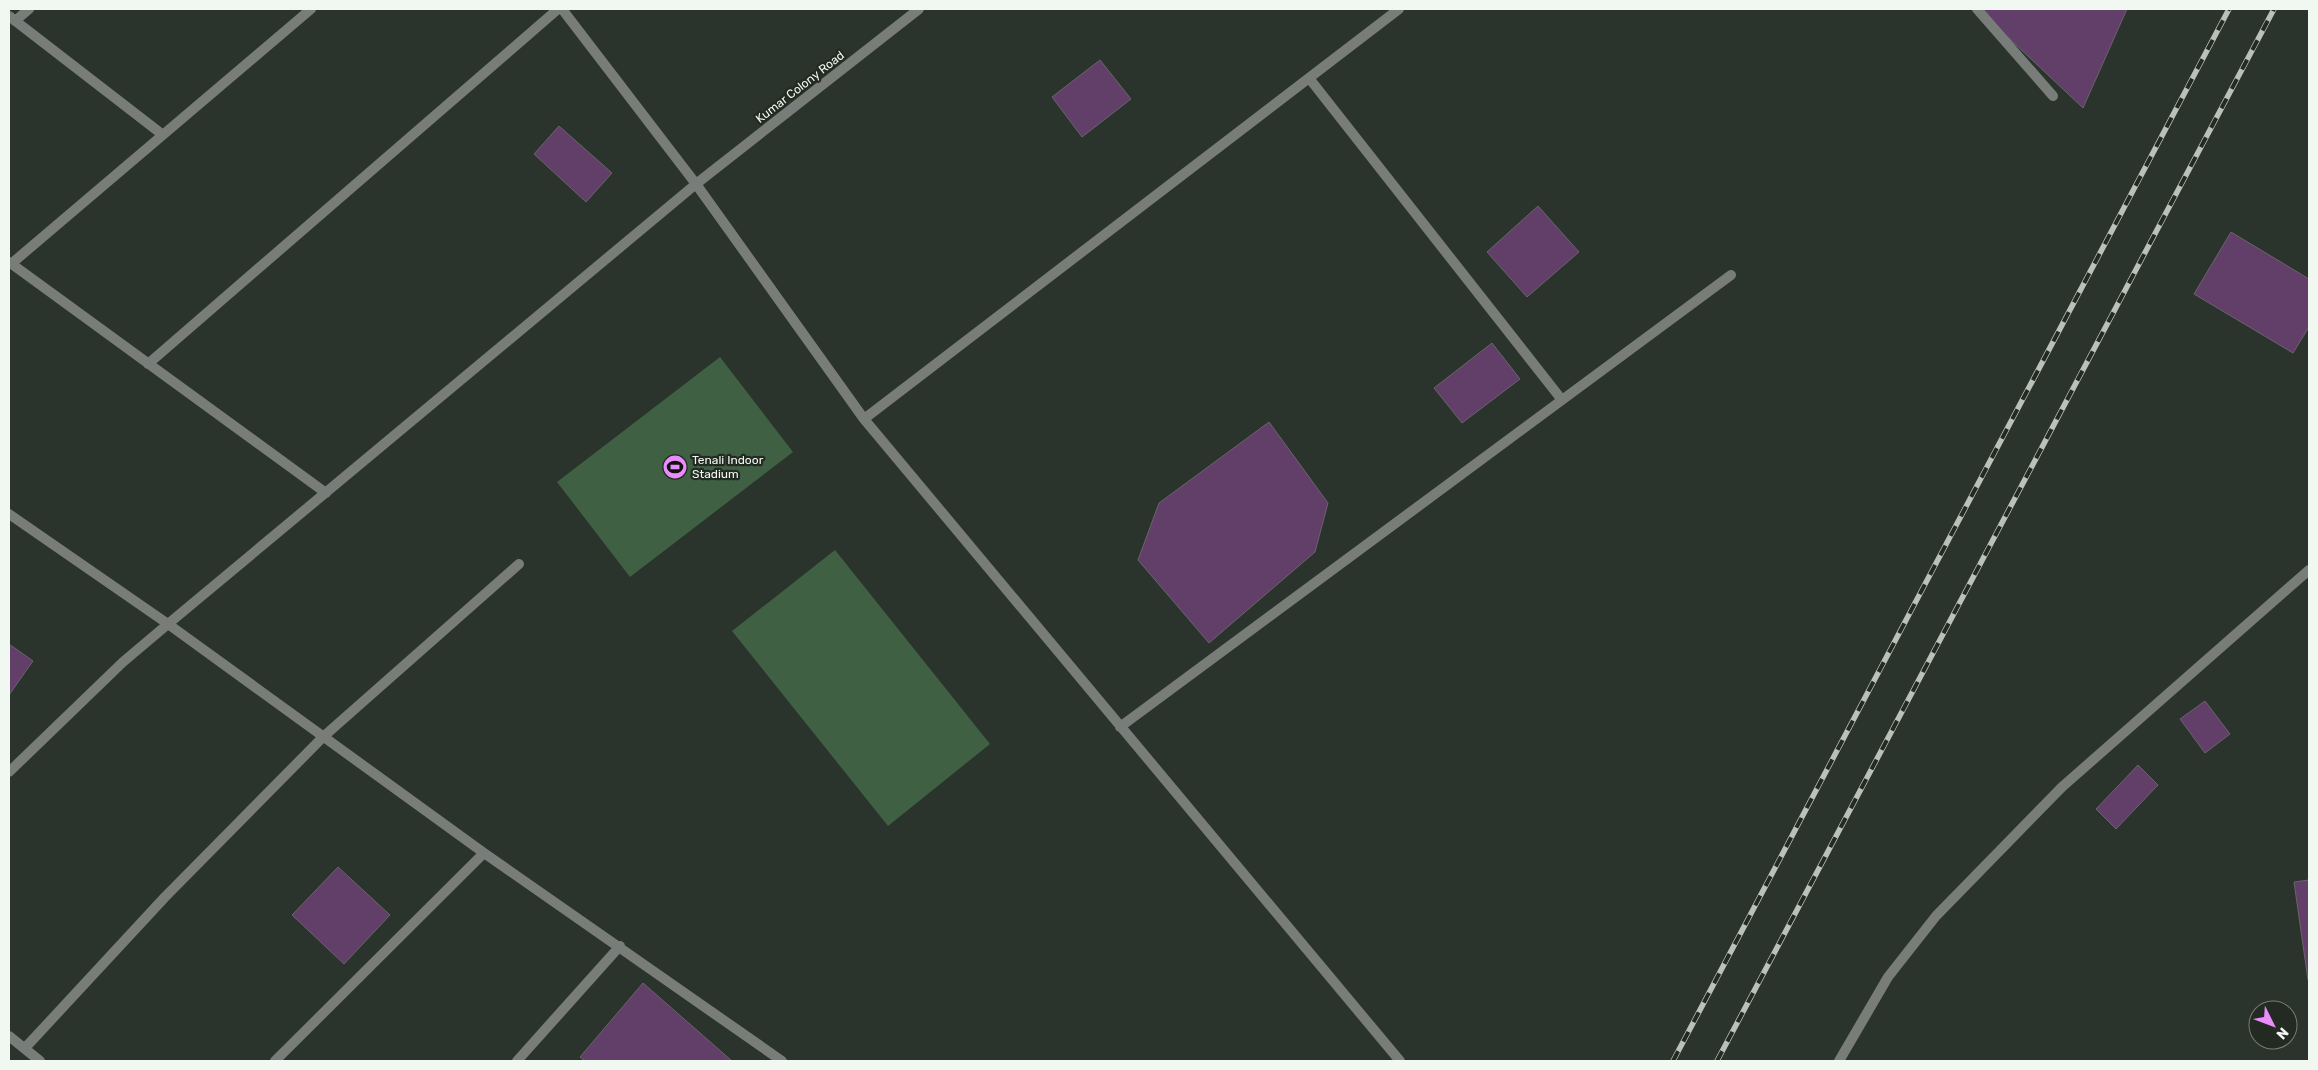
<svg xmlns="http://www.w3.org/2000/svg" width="2318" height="1070" font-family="Rubik,sans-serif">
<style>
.green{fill:#3f6043}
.building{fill:#613f68;stroke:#6b636d}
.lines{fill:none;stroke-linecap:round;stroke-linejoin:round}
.lane{stroke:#787d79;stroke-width:10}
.street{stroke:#787d79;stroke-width:10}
.rail-casing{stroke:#bac1ba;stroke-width:5.5}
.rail{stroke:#222a22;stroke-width:4;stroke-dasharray:11;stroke-linecap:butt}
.labels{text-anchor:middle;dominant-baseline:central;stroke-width:4.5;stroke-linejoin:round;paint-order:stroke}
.street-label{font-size:12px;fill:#f1f7f1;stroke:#222a22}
.poi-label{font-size:12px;fill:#f1f7f1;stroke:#222a22;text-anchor:start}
</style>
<rect width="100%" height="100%" fill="#2b342c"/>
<!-- green -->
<path class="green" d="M 720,357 L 793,452 L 630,577 L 557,482 Z
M 835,550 L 990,744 L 888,826 L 732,631 Z"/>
<!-- building -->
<path class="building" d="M 1978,9 L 2127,9 L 2083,108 Z
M 1100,60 L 1131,99 L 1082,137 L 1052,97 Z
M 559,126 L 612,173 L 586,202 L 534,154 Z
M 1538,206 L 1579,252 L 1527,297 L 1487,252 Z
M 2231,232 L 2309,279 L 2309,327 L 2293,353 L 2194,294 Z
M 1492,343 L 1520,379 L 1462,423 L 1434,388 Z
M 1269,422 L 1328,503 L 1315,552 L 1209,643 L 1138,560 L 1159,503 Z
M 9,644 L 33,661 L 9,695 Z
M 2205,701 L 2230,734 L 2205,753 L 2180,719 Z
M 2138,765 L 2158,785 L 2116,829 L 2096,809 Z
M 338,867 L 390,915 L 344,964 L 292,915 Z
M 2309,880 L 2309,980 L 2308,980 L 2294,882 Z
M 643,983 L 732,1061 L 585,1061 L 580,1057 Z"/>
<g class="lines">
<!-- lane -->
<path class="lane" d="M 323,737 L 519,564"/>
<!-- street -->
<path class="street" d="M 562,9 L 696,184 L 864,419 L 1400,1061
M 1977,9 L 2053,96
M 9,16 L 163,135
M 15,21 L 29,9
M 1309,78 L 1562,400
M 9,262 L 326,493
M 11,264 L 311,9
M 148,364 L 558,9
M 864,419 L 1399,9
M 9,514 L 168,624 L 484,853 L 782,1061
M 1120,727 L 1731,275
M 9,772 L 123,662 L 168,624 L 696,184 L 919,9
M 9,1036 L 40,1061
M 25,1048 L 165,897 L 323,737
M 275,1061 L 484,853
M 517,1061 L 620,946
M 1839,1061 L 1888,977 L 1936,916 L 2062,787 L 2309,570"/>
<defs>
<path id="rail" d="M 1673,1061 L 2229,9
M 1717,1061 L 2274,9"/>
</defs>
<!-- rail casing -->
<use href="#rail" class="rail-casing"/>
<!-- rail -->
<use href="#rail" class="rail"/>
</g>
<!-- icons -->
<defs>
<symbol id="stadium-disc" viewBox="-11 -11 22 22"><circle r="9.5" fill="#e98dfd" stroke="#222a22"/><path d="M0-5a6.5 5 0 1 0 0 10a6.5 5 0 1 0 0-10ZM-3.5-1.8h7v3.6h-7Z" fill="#111"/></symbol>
</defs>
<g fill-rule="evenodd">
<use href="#stadium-disc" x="661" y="453" width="28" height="28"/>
</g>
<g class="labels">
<!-- street labels -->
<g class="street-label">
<text transform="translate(800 87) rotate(-38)">Kumar Colony Road</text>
</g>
<!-- poi labels -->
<g class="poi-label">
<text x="692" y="460">Tenali Indoor<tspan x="692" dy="14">Stadium</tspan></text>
</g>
</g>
<!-- border -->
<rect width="2318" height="1070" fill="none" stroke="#f1f7f1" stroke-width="20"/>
<!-- north arrow -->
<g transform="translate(2273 1025) rotate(132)"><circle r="24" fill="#222a22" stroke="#757c75"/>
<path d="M0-4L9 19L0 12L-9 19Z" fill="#e98dfd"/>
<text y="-8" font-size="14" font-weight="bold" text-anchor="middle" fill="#f1f7f1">N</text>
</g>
</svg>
